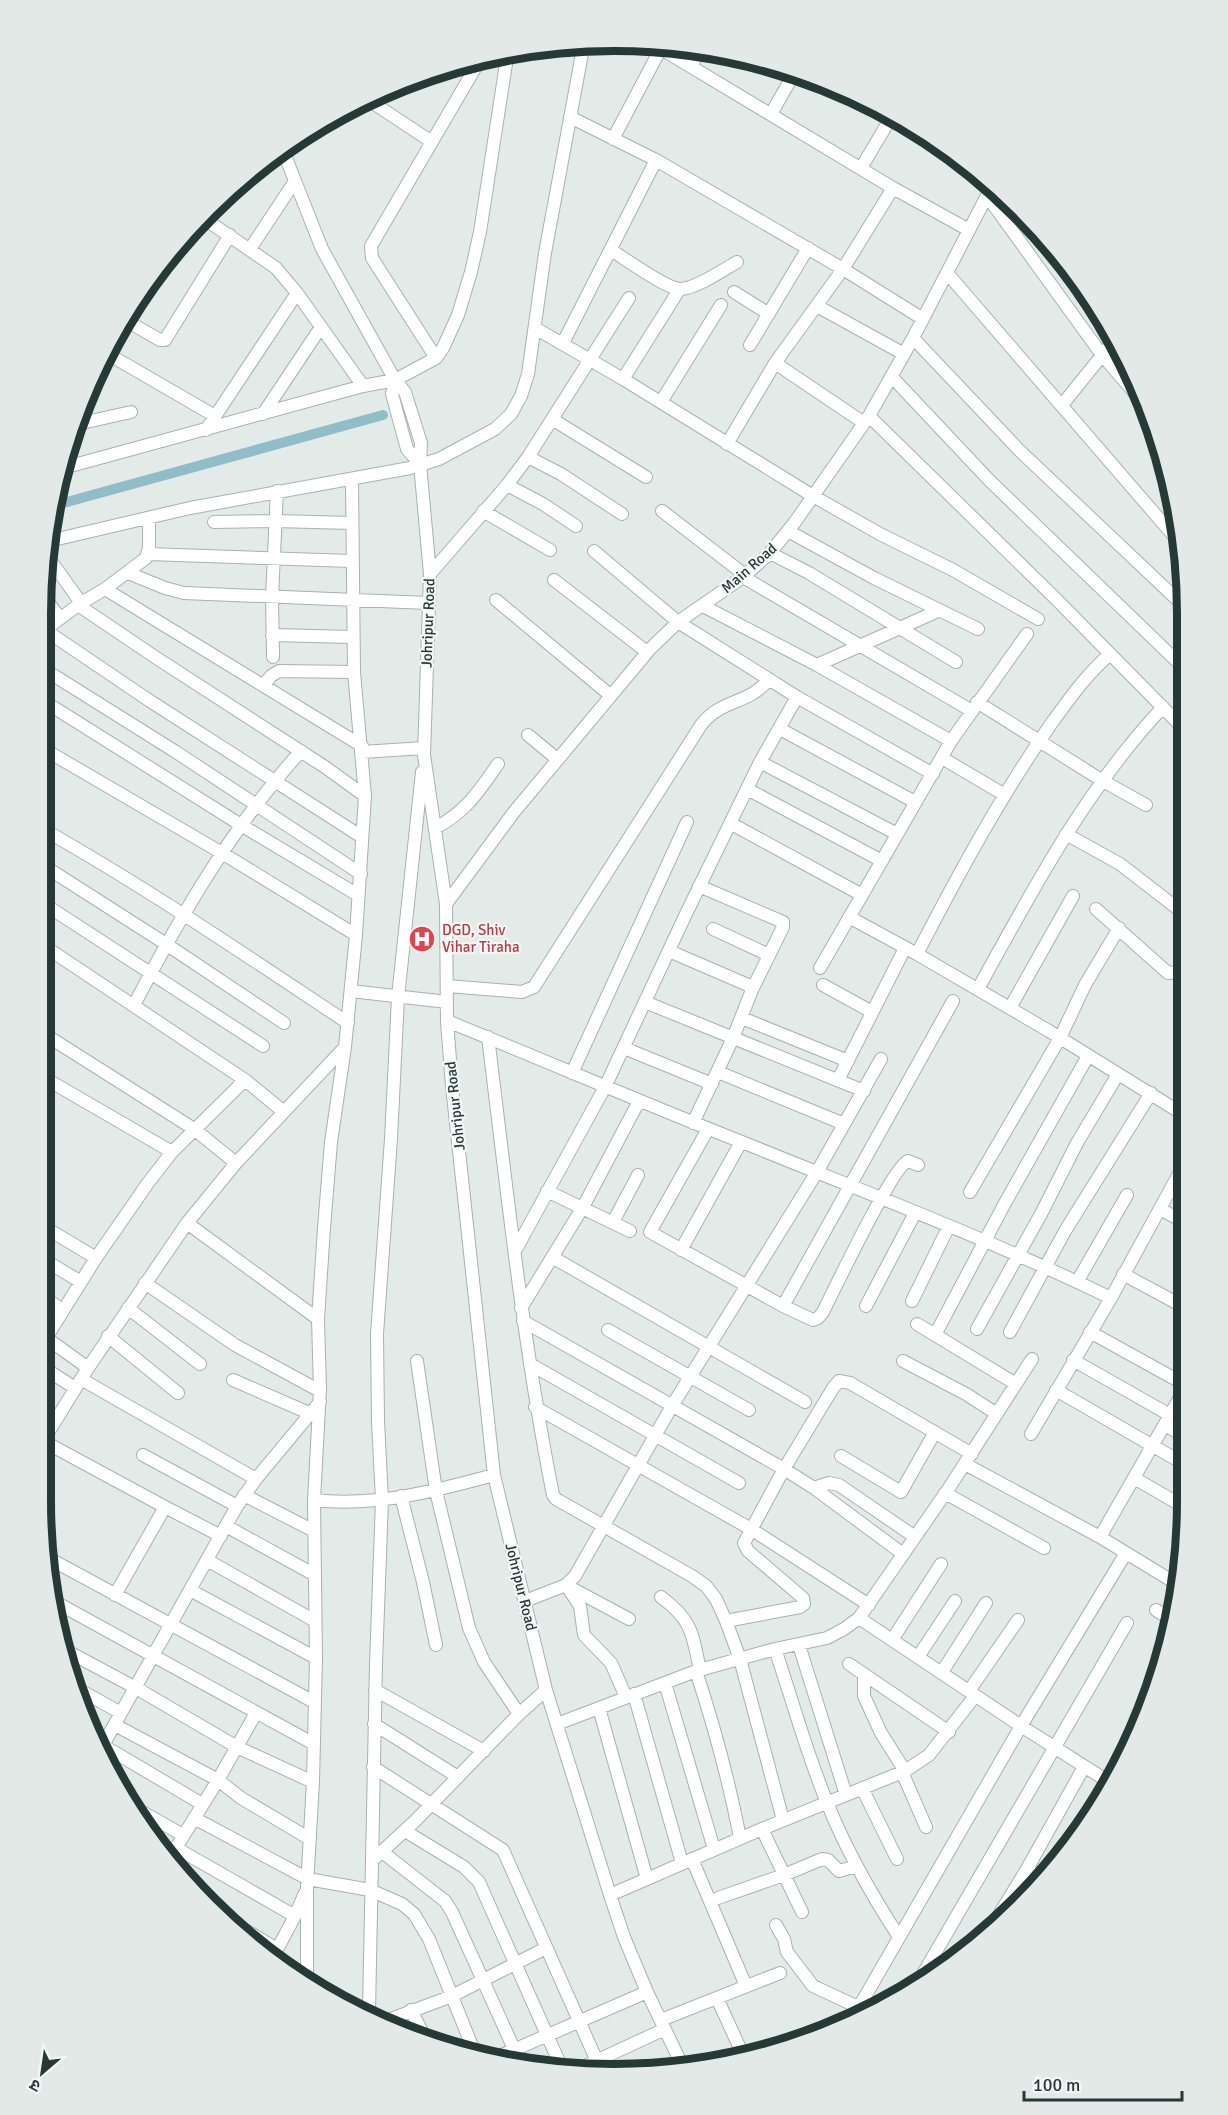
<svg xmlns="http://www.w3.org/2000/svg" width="1228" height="2115" font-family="Signika,'Noto Sans Devanagari',sans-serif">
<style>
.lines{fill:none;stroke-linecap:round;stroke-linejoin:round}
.canal{stroke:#91bcca;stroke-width:10}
.minor-casing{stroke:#a6b2af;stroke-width:14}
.minor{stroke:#fff;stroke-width:12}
.labels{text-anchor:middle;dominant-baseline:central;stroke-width:4.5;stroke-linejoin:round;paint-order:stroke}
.street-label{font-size:15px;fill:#253a36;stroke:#f3f8f6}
.health-label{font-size:15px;fill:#be3a42;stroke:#f3f8f6;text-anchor:start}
.rim{fill:none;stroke:#253a36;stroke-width:8}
</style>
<rect width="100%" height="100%" fill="#e3ebe8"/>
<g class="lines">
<!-- canal -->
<path class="canal" d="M 56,505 L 383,415"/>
<defs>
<path id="minor" d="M 655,45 L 893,188 L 969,230
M 691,66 L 701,49
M 367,99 L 432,142
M 771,114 L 795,72
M 570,117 L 656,160 L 843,269 L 923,319
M 613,139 L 661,48
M 282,148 L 322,249 L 395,380 L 405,392 L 421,443 L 420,464 L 430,574 L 424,755 L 446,904 L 447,1021 L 452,1086 L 494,1475 L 546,1690 L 610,1895 L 624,1937 L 647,1992 L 683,2067
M 861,168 L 892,116
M 987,196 L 1102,355 L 1146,406
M 202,217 L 276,268 L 297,293 L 363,386
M 250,249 L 295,181
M 611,250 C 624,258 668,290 681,289 C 697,288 723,270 737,262
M 947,273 L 1180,543
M 734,292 L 769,314
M 817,306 L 904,354
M 125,320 L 160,340 L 165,340 L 230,235
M 535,328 L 623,379 L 813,496 L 880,534 L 953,570 L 1038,619
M 913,338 L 1019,450 L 1186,608
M 563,343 L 656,160
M 750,345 L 808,248
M 108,354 L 215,416
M 436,358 L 372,258 L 371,246 L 481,58
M 775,363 L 864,423
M 891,376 L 989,480 L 1186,670
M 623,379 L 679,290
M 395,380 L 392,394 L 407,449 L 420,464
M 661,402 L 721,305
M 1062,405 L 1116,338
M 263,414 L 321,327
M 869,416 L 1056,599 L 1186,731
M 552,419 L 646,477
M 73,425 L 131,412
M 206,430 L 297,293
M 727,444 L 775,363 L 843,269 L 893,188
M 528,457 L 561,474 L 622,514
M 63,468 L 363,386 L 395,380 L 436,358 L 443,348 L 458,315 L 471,272 L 480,232 L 508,51
M 507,485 L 543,504 L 576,526
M 483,511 L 550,550
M 662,511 L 745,575
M 214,522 L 275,521 L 352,523
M 788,531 L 874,578 L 978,629
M 49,541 L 190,508 L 410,468 L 439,459 L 495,429 L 511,414 L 521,396 L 528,374 L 545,253 L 584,43
M 594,551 L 678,622 L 797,697 L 933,774
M 770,553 L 809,573 L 956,662
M 46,554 L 81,603
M 148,554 L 352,561
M 128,573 L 165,588 L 184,593 L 428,603
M 430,574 L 507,485 L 528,457 L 629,298
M 743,577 L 972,711
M 554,580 L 647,652
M 105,589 L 362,746
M 42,594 L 60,618
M 496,600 L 610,695
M 78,605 L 155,657 L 325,767 L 365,796
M 703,606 L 817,665 L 951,741
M 45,630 L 150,701 L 362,837
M 42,632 L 81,603 L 105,589 L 146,558 L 149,548 L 149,518
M 272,635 L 353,637
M 273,657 L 272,597 L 277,491
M 817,665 L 940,610
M 42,668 L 176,752 L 361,874
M 264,685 L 271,676 L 279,671 L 354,672
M 42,700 L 241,825 L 358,895
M 977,702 L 1103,781 L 1146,805
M 780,729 L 915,802
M 528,735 L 557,759
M 42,748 L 222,853 L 356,935
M 362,752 L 424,748
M 942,758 L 1005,795
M 760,762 L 897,834
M 747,789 L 882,861
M 730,823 L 862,895
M 41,828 C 147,888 247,956 348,1023
M 435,828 C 466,812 479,791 498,764
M 1066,834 L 1120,864 L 1186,915
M 41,864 L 166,944 L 284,1023
M 699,886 L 783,922 L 783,927 L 752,990
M 41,902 L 263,1046
M 446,904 L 514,812 L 650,649 L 678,622 L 743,577 L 770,553 L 795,522 L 869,416 L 913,338 L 992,186
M 1096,909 L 1168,973 L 1179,972 L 1186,976
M 849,917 L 917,954 L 1049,1031 L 1186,1116
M 713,929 L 769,955
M 41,944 L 245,1080 L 284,1112
M 669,951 L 748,985 L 752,990 L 733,1038 L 693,1123
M 917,954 C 958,875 1000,797 1051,724 C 1069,699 1086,675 1110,654
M 820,968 L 951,741 L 1027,634
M 823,985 L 872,1012
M 447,986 L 522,992 L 534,987 L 701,725 C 722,698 749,705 769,679
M 978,989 C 1032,891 1085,790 1163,707
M 351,991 L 447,1002
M 645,1002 L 864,1091
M 134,1005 C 181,915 232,827 301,751
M 1010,1008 L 1073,896
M 742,1018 L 848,1061
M 447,1021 C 546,1061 643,1103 742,1142 C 865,1192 991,1240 1111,1298
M 41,1032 L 194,1129 L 236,1163
M 488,1037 C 507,1190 523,1344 553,1495 L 556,1499 L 692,1576 L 706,1586 L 716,1599 L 726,1621 L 740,1659 L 783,1820
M 624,1048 L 712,1084
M 718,1072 L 844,1124
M 572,1073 L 687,822
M 41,1076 L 172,1152
M 838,1080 L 905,948
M 708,1129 L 650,1232 L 783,1306 L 813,1320 L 818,1318 L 823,1312 C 834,1290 893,1166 908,1161 L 918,1165
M 547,1191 L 630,1231
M 970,1192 L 1060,1038 L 1085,985 L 1119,928
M 1160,1209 L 1186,1223
M 613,1222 L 638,1175
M 187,1223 L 318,1319
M 41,1225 L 96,1258
M 681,1250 L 741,1142
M 515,1251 L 605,1087 L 685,916 L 760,762 L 797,697
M 552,1257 L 805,1402
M 41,1258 L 81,1282
M 1123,1274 L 1186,1308
M 1077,1282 L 1127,1195
M 145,1283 L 235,1345 L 320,1391
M 41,1295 L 62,1310
M 912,1301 L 949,1226
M 783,1306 L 953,1001
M 866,1306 L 915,1213
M 128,1308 L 200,1364
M 521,1308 L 583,1207 L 639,1101
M 523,1321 L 784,1469 L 814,1488 L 903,1554
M 917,1324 L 1016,1384
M 977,1329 L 1041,1214 L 1077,1143 L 1118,1074
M 608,1330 L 749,1410
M 1010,1332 L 1065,1231 L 1151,1093
M 1090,1332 L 1186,1385
M 41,1334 L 88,1368
M 935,1335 L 1005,1203 L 1088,1056
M 108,1336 L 178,1393
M 46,1338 L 96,1258 L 148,1183 L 172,1152 L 245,1080
M 1073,1360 L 1170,1415
M 417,1361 L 436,1491 L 469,1628 L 484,1662 L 519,1714
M 903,1361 L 966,1394 L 997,1414
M 530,1364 L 739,1483
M 41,1366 L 75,1388
M 81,1379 L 256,1479
M 233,1380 L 309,1413
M 1056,1390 L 1186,1465
M 535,1407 L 751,1529 L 869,1605
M 1165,1425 L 1186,1437
M 1031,1434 L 1111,1298 L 1186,1161
M 43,1441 L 165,1507
M 41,1444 L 88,1368 L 187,1223 L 236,1163 L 345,1047
M 143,1455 L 237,1506
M 841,1456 L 901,1492 L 935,1432
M 965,1464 L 1100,1537 L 1177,1584
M 1134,1478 L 1186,1508
M 814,1488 L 829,1483 L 839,1485 L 915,1537
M 945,1493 L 1044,1548
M 244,1495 L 314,1531
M 401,1496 L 423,1582 L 436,1645
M 314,1500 C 376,1507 435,1491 494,1475
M 226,1526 L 315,1575
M 1100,1537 L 1186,1387
M 50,1559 L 314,1702
M 207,1560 L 315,1621
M 566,1585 L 580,1606 L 584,1635 L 611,1663 L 626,1697
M 569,1587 L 629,1619
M 190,1590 L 316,1658
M 115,1595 L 165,1507 L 221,1536
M 661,1597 C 693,1621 692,1633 700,1670
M 525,1601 L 566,1585 L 575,1576 L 672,1406 L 817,1172 L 881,1059
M 57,1603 L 314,1744
M 1156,1610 L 1170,1619
M 859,1618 L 1021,1726 L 1109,1782
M 726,1621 L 800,1607 L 804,1604 L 803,1598 L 748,1551 L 744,1543 L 784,1469 L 833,1388 L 839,1381 L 850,1383 L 972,1454
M 892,1640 L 941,1564
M 799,1645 L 846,1795
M 775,1649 C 792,1699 806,1751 826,1800 C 845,1848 871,1894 899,1937
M 65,1650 L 136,1688 L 237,1747 L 313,1782
M 918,1657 L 955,1601
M 849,1664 L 949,1732
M 696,1671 C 714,1726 729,1780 740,1838
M 942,1672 L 986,1603
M 864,1674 L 864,1696 L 881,1733 L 905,1771
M 665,1683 L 714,1849
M 71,1685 L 121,1713
M 375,1690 L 484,1751
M 969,1691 L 1018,1620
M 634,1694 L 682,1863
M 599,1708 L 647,1879
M 374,1724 L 458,1777
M 557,1724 L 696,1671 L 775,1649 L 827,1638 L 844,1629 L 859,1618 L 949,1488 L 1032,1359
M 115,1725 L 218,1780 L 241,1798 L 310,1839
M 103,1745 L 237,1506 L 256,1479 L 320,1402
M 104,1746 L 202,1804
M 373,1767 L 503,1850 L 600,2068
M 902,1772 L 926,1827
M 1108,1781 L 1123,1754
M 862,1788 L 897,1859
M 137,1809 L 183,1835
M 194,1818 L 308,1879 L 370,1890 L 402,1904 L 414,1914 L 429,1939 L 476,2056
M 762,1829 L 802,1912
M 405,1831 L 464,1867 L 479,1882 L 560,2064
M 176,1848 L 295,1916
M 381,1851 L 445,1901 L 452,1912 L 519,2060
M 376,1857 L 415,1821 L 519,1714 L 546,1690
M 169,1859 L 218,1780 L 256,1713
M 692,1859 L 746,1986
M 1027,1869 L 1038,1876
M 610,1895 L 762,1829 L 905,1771 L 929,1755 L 975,1696
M 718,1898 L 784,1875 L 822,1859 L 828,1860 L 839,1871 L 857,1866
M 994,1923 L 1027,1869 L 1084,1767
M 776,1925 L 784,1939 L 787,1952 L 813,1986 L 858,2007
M 242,1928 L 277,1949
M 273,1957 L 295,1916 L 305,1893
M 920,1979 L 1127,1623
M 307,1983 L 307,1886 L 313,1782 L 316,1658 L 314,1500 L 320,1389 L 318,1319 L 324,1228 L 331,1142 L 345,1047 L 356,935 L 365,796 L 354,672 L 352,480
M 717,1998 L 743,2055
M 411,2010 L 424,2036
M 369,2011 L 376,1664 L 382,1500 L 378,1421 L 377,1334 L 391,1139 L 398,997 L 422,772
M 855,2014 L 1021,1726 L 1126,1553
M 388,2020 L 452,1996 L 546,1948
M 661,2020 L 780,1973
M 495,2058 L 647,1992
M 583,2067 L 665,2029"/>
</defs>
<!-- minor casing -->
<use href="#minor" class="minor-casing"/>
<!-- minor -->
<use href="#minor" class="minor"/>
</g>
<!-- icons -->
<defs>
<symbol id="hospital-disc" viewBox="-11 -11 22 22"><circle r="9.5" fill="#e0444e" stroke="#f3f8f6"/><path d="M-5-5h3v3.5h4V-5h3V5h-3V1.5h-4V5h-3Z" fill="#fff"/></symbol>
</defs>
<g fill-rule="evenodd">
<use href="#hospital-disc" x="407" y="924" width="30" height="30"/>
</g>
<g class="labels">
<!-- street labels -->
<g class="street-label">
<text transform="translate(749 568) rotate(-41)">Main Road</text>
<text transform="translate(428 623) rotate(-88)">Johripur Road</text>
<text transform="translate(455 1106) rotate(-96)">Johripur Road</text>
<text transform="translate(521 1587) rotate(76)">Johripur Road</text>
</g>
<!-- health labels -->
<g class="health-label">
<text x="442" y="930">DGD, Shiv<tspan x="442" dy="17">Vihar Tiraha</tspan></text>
</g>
</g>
<!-- crop -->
<path d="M0 0H1228V2115H0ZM614 51H614A563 563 0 0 1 1177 614V1501A563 563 0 0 1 614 2064H614A563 563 0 0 1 51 1501V614A563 563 0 0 1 614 51Z" fill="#e3e9e7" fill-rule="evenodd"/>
<path class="rim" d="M614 51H614A563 563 0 0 1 1177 614V1501A563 563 0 0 1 614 2064H614A563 563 0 0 1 51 1501V614A563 563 0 0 1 614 51Z"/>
<!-- north arrow -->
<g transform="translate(42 2073) rotate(209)" stroke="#f3f8f6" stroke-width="4.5" paint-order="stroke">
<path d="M0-4.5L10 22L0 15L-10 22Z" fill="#253a36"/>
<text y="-9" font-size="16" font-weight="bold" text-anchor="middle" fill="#253a36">उ</text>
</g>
<!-- scale -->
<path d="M1024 2091v9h158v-9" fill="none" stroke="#253a36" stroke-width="3"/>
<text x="1033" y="2091" font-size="18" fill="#253a36" stroke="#f3f8f6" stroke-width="4.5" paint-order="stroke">100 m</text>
</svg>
